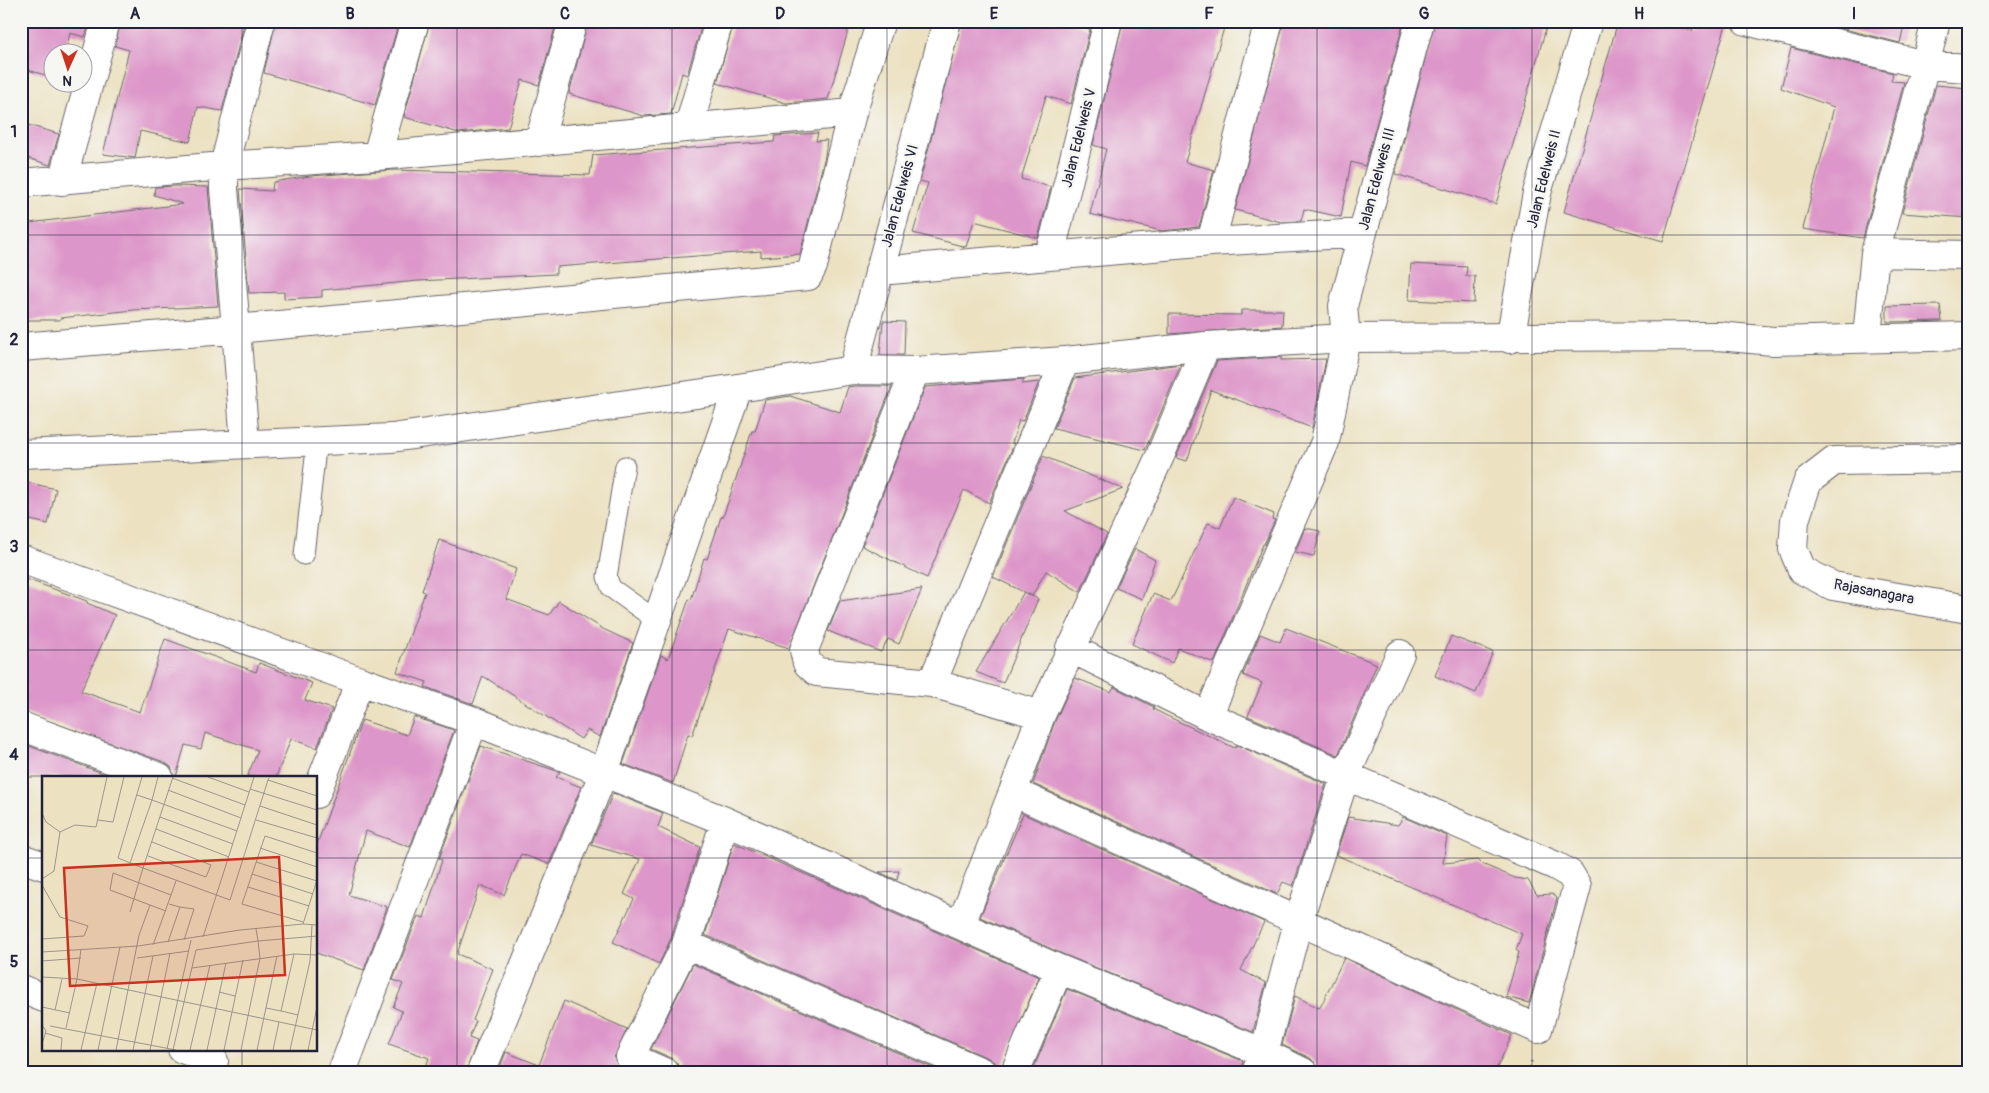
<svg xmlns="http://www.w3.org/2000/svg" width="1989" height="1093" font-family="Pangolin,sans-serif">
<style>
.building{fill:#dd96c9}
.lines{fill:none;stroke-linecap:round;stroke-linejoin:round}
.lane-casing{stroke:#69656a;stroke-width:21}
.street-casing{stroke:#69656a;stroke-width:30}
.secondary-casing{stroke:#69656a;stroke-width:30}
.path{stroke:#69656a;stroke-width:3;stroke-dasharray:1 4;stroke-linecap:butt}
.lane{stroke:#fff;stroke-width:19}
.street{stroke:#fff;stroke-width:28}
.secondary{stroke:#fff;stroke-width:28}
.grid{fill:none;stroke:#22223b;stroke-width:1;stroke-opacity:0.55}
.labels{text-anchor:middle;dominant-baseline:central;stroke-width:5;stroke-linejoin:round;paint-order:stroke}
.street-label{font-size:15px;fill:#22223b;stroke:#f6f6f2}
.inset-road{fill:none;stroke:#9b958c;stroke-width:1}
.view{fill:#c8321e;fill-opacity:0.15;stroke:#c8321e;stroke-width:2.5}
.inset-edge{fill:none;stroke:#22223b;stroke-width:2.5}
.neatline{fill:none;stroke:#22223b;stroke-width:2}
.grid-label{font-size:16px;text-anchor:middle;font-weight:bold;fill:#22223b}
</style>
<rect width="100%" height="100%" fill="#f6f6f2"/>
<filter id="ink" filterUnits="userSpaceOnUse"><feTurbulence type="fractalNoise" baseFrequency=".02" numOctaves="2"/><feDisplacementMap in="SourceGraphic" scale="10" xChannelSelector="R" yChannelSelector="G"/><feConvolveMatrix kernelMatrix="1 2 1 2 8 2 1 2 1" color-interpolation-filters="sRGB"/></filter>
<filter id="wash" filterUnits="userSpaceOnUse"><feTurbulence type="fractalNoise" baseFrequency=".0096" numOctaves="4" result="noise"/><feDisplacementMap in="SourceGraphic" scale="20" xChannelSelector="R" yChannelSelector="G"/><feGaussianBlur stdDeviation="1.12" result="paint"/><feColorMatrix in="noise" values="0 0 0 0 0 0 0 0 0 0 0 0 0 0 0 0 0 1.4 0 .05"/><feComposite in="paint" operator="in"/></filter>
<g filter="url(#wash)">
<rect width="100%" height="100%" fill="#ece2c2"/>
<g id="blocks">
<!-- building -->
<path class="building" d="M 21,21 L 90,21 L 85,37 L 70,33 L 66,50 L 62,49 L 61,52 L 52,52 L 52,77 L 21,68 Z
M 121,21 L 245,21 L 222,111 L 198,107 L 190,142 L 140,131 L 135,158 L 103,154 L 129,50 L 115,46 Z
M 276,21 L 399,21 L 375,105 L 264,73 Z
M 430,21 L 557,21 L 539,85 L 522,80 L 508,128 L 459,133 L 404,117 Z
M 588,21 L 703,21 L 687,75 L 682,73 L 671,114 L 644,116 L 569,94 Z
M 734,21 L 851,21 L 828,99 L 786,103 L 717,83 Z
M 962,21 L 1063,21 L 1090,29 L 1071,104 L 1046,96 L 1021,179 L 1051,187 L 1038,238 L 974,221 L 966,247 L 913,233 L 928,183 L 920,181 Z
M 1123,21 L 1226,21 L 1185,162 L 1214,170 L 1199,227 L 1162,231 L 1090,214 L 1106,149 L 1093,145 Z
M 1284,21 L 1404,21 L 1365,166 L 1351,162 L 1341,217 L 1304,209 L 1301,221 L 1281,222 L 1235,210 Z
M 1435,21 L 1548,21 L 1496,204 L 1395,174 Z
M 1618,21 L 1658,21 L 1692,31 L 1693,21 L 1727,21 L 1663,241 L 1564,212 Z
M 1812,21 L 1905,21 L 1900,43 Z
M 1791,48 L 1893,73 L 1891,81 L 1904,82 L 1863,238 L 1803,229 L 1834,107 L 1781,88 Z
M 1936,85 L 1968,88 L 1968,218 L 1902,213 Z
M 21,123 L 59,134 L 50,165 L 21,156 Z
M 818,133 L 816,141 L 827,140 L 825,156 L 800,254 L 761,257 L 761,251 L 556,267 L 556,274 L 418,281 L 322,290 L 322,297 L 284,299 L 284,292 L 249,293 L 240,189 L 272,191 L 273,182 L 310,176 L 393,170 L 590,175 L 593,155 L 774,142 L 775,136 Z
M 176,186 L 208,187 L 218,306 L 134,310 L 60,318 L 60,320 L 24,320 L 21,288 L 21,224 L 183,204 L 154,195 L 155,187 Z
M 1411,264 L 1467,267 L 1466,276 L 1475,276 L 1474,303 L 1409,300 Z
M 1940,305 L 1942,321 L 1887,322 L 1887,306 Z
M 1241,310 L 1283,310 L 1282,326 L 1169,334 L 1169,314 L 1241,315 Z
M 883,321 L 905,322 L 904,355 L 880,355 Z
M 1281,357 L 1281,360 L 1326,359 L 1312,428 L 1211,390 L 1187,461 L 1176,458 L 1217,361 Z
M 1181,364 L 1145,450 L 1054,428 L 1075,378 Z
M 1024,379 L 1022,384 L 1039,382 L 1023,421 L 1019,420 L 1012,443 L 1014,444 L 989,503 L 964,490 L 927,578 L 862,546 L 925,387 Z
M 854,386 L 892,386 L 789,648 L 729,629 L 692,736 L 688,734 L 673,783 L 623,764 L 661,655 L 668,659 L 689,599 L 691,600 L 704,558 L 707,559 L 721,517 L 723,517 L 752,431 L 755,431 L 765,400 L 790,396 L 840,412 L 848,387 Z
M 1043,456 L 1123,489 L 1065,511 L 1107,534 L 1080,592 L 1046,571 L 1032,596 L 993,577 Z
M 21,481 L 56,489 L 48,524 L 21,518 Z
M 1233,497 L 1274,514 L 1272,519 L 1275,520 L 1264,544 L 1263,544 L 1214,663 L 1178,648 L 1172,663 L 1132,644 L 1153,594 L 1171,601 L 1208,523 L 1220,528 Z
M 1305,528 L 1320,531 L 1314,556 L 1295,552 Z
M 439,540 L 516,569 L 506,599 L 549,615 L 559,601 L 603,629 L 633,643 L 600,737 L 587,730 L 581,739 L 483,676 L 473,704 L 425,687 L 427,682 L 397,672 L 425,592 L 422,591 Z
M 1135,549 L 1155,560 L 1142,599 L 1116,588 Z
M 26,579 L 87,601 L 87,603 L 115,615 L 81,691 L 140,712 L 165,639 L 256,672 L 259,663 L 312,683 L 305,700 L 332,709 L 317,748 L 291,739 L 276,777 L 247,777 L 258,750 L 205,733 L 201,749 L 185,745 L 176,777 L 174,777 L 171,767 L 164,762 L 21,711 L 21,594 Z
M 922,589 L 899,644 L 888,639 L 881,652 L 828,631 L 840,601 Z
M 1024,592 L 1038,599 L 1003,683 L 976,672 Z
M 1286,628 L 1377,664 L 1338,755 L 1248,716 L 1262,683 L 1243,675 L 1260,634 L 1280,642 Z
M 1451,636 L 1493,652 L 1476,693 L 1435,676 Z
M 1075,678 L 1111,692 L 1114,687 L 1154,707 L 1153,709 L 1167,716 L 1235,748 L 1237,745 L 1326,784 L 1293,886 L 1283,882 L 1277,894 L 1033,784 L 1055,721 Z
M 414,717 L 454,730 L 410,847 L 366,831 L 349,895 L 387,907 L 364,970 L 316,953 L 316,847 L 362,720 L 407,735 Z
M 21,743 L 113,777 L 21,777 Z
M 481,746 L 560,772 L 556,777 L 581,787 L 549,864 L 521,854 L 504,895 L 480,885 L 457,954 L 493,969 L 473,1020 L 476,1021 L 469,1038 L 477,1041 L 466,1072 L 424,1072 L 429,1058 L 389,1044 L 402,1011 L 393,1007 L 403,984 L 393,980 L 418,916 L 424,918 L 442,860 L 439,859 Z
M 613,793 L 663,813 L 658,827 L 700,847 L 671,938 L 659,964 L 613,942 L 634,899 L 624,894 L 640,859 L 591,845 Z
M 1023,814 L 1264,922 L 1241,970 L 1266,983 L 1253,1032 L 1065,955 L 980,917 Z
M 1348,817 L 1398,825 L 1403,817 L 1447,836 L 1443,863 L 1478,860 L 1482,864 L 1515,878 L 1528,880 L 1537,895 L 1552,894 L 1557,898 L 1529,1003 L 1506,997 L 1519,952 L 1516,950 L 1522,934 L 1336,855 Z
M 734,843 L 1039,977 L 1000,1072 L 997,1072 L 995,1063 L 988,1058 L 705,935 Z
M 899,871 L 897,880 L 879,872 Z
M 1344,958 L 1512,1035 L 1495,1072 L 1318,1072 L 1316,1064 L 1310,1058 L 1282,1045 L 1295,996 L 1319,1008 L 1321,1006 Z
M 693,964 L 942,1072 L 679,1072 L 677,1063 L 671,1058 L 651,1049 Z
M 1067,989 L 1243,1061 L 1241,1072 L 1032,1072 Z
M 564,1001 L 627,1029 L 614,1058 L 618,1066 L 625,1072 L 498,1072 L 506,1052 L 539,1065 Z"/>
</g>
</g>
<g filter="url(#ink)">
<use href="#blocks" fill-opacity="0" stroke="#69656a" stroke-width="1"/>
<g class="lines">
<defs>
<path id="lane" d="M 625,466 L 607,577 L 611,588 L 656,620
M 304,555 L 317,440"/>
<path id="street" d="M 1746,21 L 1925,65 L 1936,21
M 689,126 L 719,21
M 539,142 L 573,21
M 377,156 L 415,21
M 62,181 L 106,21
M 21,183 L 224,166 L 377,156 L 852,113
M 1211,242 L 1269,21
M 1875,253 L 1968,255
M 1048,255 L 1055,235 L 1108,21
M 879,271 L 1211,242 L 1362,233
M 1867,337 L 1875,253 L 1925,65 L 1968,68
M 1510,339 L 1537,193 L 1588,21
M 21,347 L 236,329 L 224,189 L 224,166 L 261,21
M 853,370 L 947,21
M 915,371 L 804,650 L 807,663 L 817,672 L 932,683
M 245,443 L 236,329 L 808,276 L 813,266 L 852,113 L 881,21
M 21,454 L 392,438 L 738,388
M 1968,459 L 1834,461 L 1808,481 L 1795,520 L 1793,549 L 1802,570 L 1833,586 L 1968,609
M 21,559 L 360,681 L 316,794
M 360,681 L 474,721
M 1041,715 L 932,683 L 1065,361
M 1208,716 L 1325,442 L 1346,338 L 1343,306 L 1420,21
M 21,726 L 159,777
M 1013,792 L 1041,715 L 1160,456 L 1206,346
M 21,858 L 44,866
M 961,924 L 1013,792 L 1538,1029 L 1577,886 L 1570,874 L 1556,866 L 1208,716 L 1070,648
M 686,944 L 725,821
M 21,989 L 44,998
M 182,1049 L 214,1061
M 342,1072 L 474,721 L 725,821 L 1059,969 L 1264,1053 L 1298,922 L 1345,777 L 1400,654
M 664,1072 L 630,1057 L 686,944 L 982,1072
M 1015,1072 L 1059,969
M 1256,1072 L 1264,1053 L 1303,1072"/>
<path id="secondary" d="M 481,1072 L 604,772 L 738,388 L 853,370 L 915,371 L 1065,361 L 1206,346 L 1346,338 L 1718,336 L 1773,341 L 1968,336"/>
</defs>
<!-- lane casing -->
<use href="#lane" class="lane-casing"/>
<!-- street casing -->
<use href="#street" class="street-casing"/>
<!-- secondary casing -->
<use href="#secondary" class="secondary-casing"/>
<!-- path -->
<path class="path" d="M 1529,1072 L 1532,1059"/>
<!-- lane -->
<use href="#lane" class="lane"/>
<!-- street -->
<use href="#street" class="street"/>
<!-- secondary -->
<use href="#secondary" class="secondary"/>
</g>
</g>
<!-- grid -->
<path class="grid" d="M 242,21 L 242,777M 457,21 L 457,1072M 672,21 L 672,1072M 887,21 L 887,1072M 1102,21 L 1102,1072M 1317,21 L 1317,1072M 1532,21 L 1532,1072M 1747,21 L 1747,1072M 21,235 L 1968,235M 21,443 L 1968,443M 21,650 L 1968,650M 21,858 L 44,858M 316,858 L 1968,858M 242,1049 L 242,1072"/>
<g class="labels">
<!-- street labels -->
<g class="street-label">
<text transform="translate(1079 138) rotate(-76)">Jalan Edelweis V</text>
<text transform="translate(1377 179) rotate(-75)">Jalan Edelweis III</text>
<text transform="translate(1544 179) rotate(-76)">Jalan Edelweis II</text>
<text transform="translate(900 196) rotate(-75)">Jalan Edelweis VI</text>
<text transform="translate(1874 592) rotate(11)">Rajasanagara</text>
</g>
</g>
<!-- overview -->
<g transform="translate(42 776)">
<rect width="275" height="275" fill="#ece2c2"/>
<path class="inset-road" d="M 100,1 L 76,82 L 101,92 L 131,1M 166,1 L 207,16M 130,2 L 203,29M 227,2 L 226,4 L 275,20M 208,13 L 275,34M 126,14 L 199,42M 95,19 L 110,24 L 116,1M 218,30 L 275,49M 0,37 L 4,46 L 18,56 L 12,95 L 0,103M 118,41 L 191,68M 56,44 L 71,46 L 82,1M 214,44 L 275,62M 114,53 L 187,81M 18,56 L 33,49 L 54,51 L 65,1M 218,72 L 275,91M 106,80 L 164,101 L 169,89 L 110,66M 214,86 L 275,105M 88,87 L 110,24 L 195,55M 210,98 L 271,118M 0,109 L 18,141 L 46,150 L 42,160 L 0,163M 206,111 L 267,130M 138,131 L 152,133 L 142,164M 124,135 L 68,114 L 71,97 L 129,119 L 134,105M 88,136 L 101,92 L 188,124 L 226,4M 261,146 L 200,128 L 223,60 L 275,77M 261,148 L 275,104M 161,161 L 212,1M 126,166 L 138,131 L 127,128M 111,169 L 129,119M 0,176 L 96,170 L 198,154 L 261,148 L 275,149M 95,182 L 147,175M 0,185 L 39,182M 150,192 L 252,178 L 275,179M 0,201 L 35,203 L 39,173M 177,216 L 193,220M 0,231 L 28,237M 224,232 L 239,235 L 252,178M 13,234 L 20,203M 239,235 L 256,239M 0,249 L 4,255 L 0,268M 8,250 L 134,274M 24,252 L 35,203 L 275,254M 3,257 L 20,262 L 19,274M 125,273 L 149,164M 39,274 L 55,207M 56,274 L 78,171M 74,274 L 97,159 L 108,129M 91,274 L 111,180M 108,274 L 128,177M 131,274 L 154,174 L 216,165 L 214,153M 148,274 L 168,189M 165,274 L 184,187M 182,274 L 201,184M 199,274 L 218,182 L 216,165 L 275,160M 215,274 L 235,180M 231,274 L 237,246M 248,274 L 268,185 L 270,149M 266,274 L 275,231"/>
<path class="view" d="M 237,81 L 243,199 L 28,210 L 22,92 Z"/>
<rect width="275" height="275" class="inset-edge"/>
</g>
<!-- margin -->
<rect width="1989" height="1093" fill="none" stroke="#f6f6f2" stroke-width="55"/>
<!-- north arrow -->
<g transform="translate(68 68) rotate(183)"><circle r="24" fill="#f6f6f2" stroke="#a1a1a9"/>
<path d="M0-4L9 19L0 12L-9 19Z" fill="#c8321e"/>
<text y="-8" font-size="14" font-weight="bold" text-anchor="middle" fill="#22223b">N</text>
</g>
<rect x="28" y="28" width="1934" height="1038" class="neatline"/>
<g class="grid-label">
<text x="135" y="19">A</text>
<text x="350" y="19">B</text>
<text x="565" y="19">C</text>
<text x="780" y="19">D</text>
<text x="994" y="19">E</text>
<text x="1209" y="19">F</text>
<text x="1424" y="19">G</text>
<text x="1639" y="19">H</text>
<text x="1854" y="19">I</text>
<text x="14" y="137">1</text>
<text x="14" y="345">2</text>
<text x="14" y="552">3</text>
<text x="14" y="760">4</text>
<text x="14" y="967">5</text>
</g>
</svg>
